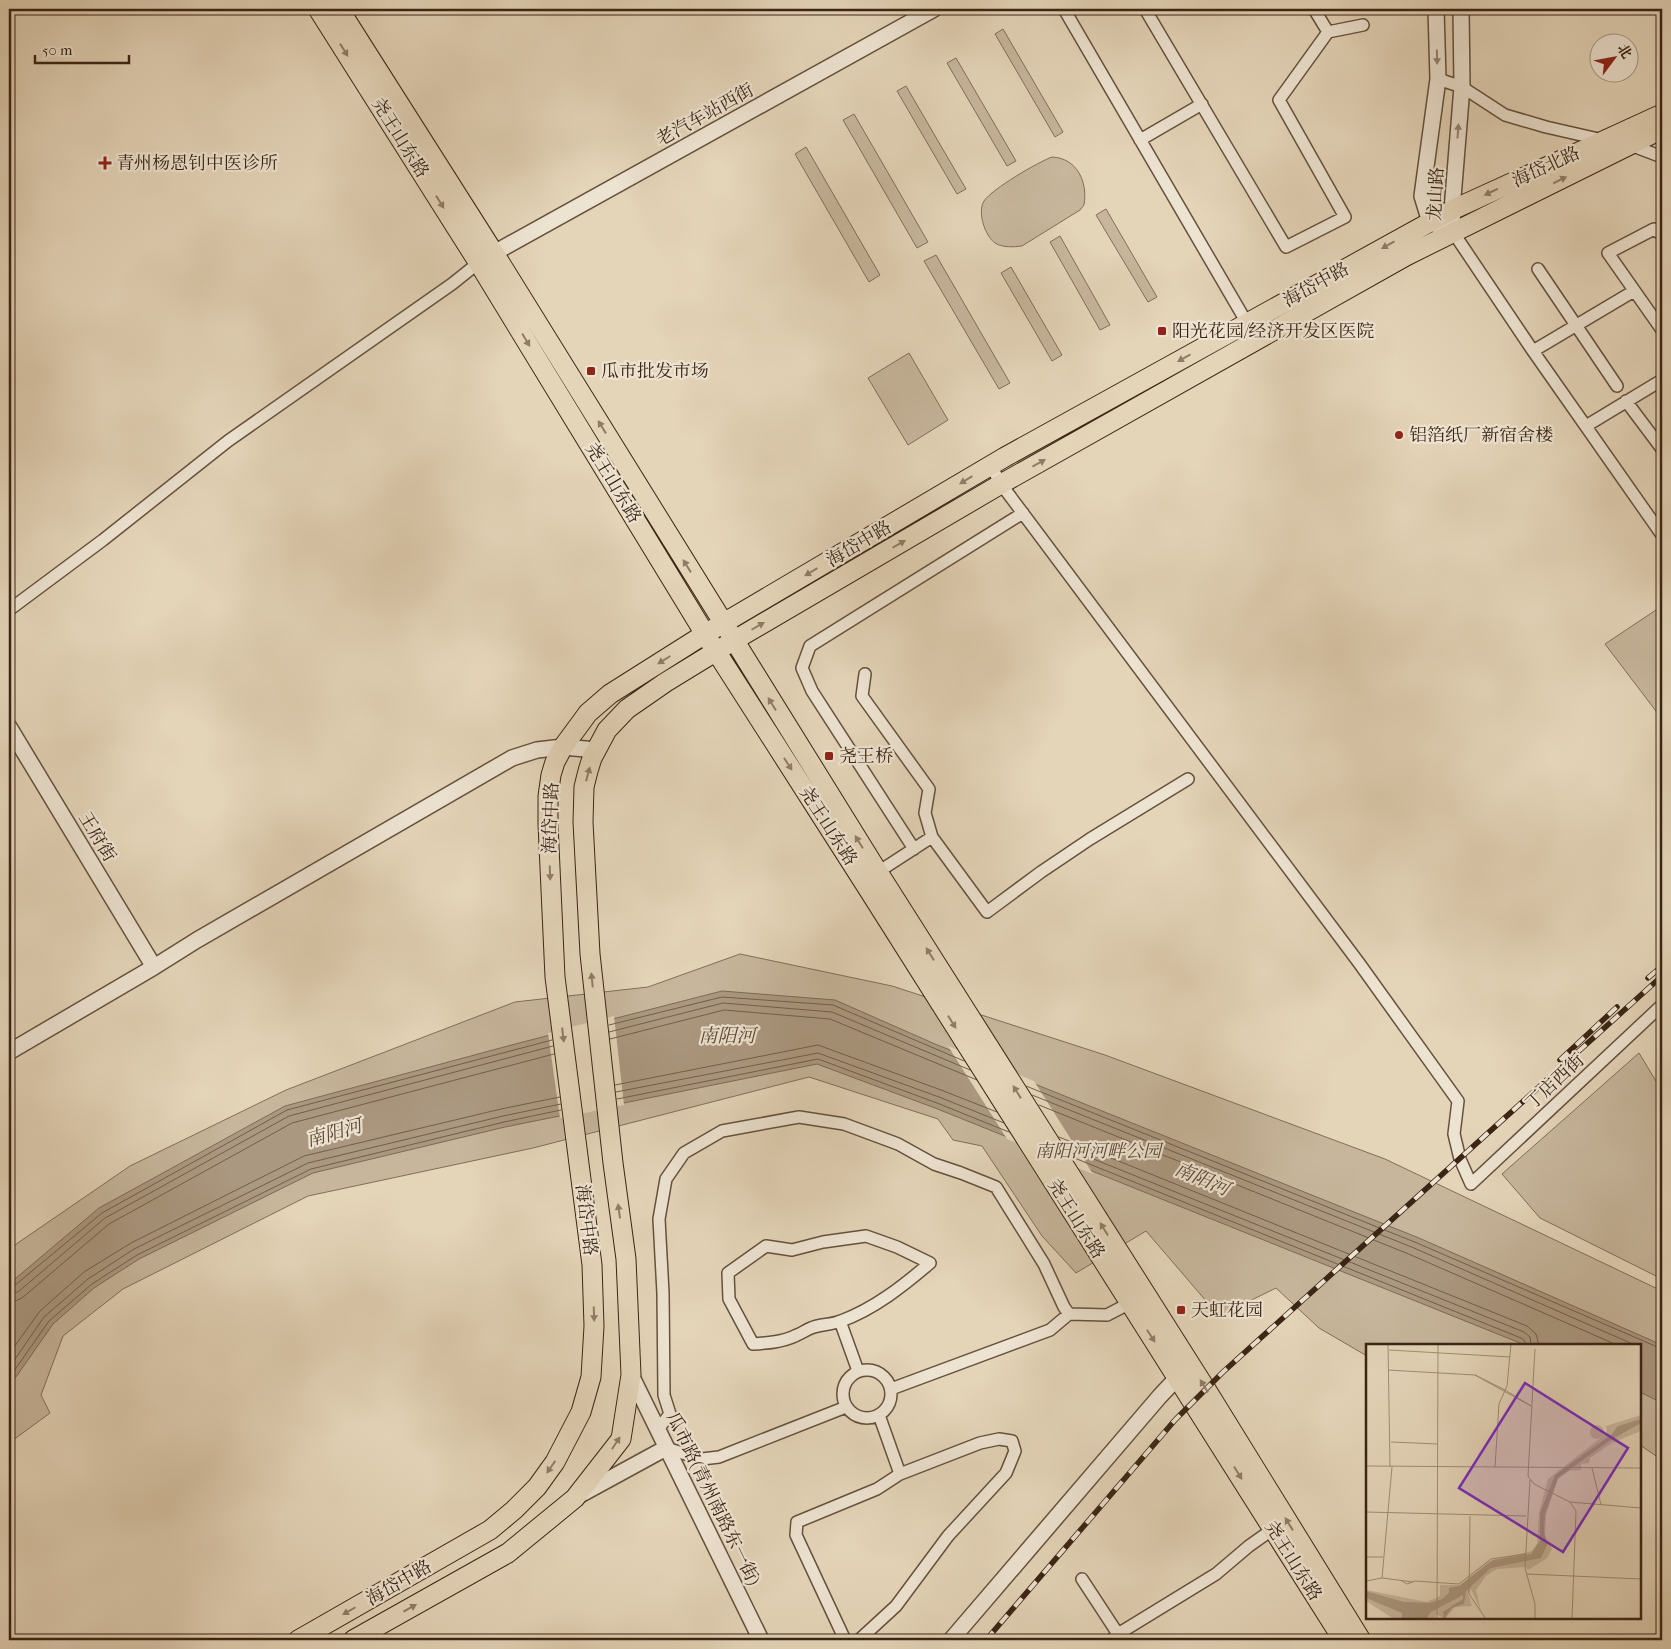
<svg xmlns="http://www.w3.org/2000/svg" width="1671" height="1649" font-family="'IM FELL French Canon','Noto Serif SC',serif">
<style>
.green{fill:#c7b69c;stroke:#816e58}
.water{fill:#ab9880;stroke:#7e6a55}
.pier{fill:#e4d4b8}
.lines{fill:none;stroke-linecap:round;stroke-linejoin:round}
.shore{stroke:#735e4a;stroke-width:1}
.minor-casing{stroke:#65513d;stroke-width:14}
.tertiary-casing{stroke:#65513d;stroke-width:18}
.primary-casing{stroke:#3b2514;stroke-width:21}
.minor{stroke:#ede3d1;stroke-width:11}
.tertiary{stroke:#ede3d1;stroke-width:15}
.primary{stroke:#e4d4b8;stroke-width:19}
.rail-casing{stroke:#3b2514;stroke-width:5.5}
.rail{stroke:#ede3d1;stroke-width:4;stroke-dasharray:11;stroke-linecap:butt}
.oneway{fill:#907c66}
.oneway2{fill:#948472}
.poi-dot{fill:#8f2418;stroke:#ede3d1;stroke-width:2}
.labels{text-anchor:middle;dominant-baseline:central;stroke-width:4.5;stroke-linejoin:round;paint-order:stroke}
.street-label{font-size:18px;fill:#3b2514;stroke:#ede3d1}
.poi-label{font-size:18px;fill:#3b2514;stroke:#ede3d1;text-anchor:start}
.park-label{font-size:18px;font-style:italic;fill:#5e4936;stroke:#ede3d1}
.water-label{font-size:19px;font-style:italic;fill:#5d4834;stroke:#ede3d1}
.inset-road{fill:none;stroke:#a08e76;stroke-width:1}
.view{fill:#7b2cbf;fill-opacity:0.15;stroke:#7b2cbf;stroke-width:2.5}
.inset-edge{fill:none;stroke:#3b2514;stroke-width:2.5}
</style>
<rect width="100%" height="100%" fill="#e4d4b8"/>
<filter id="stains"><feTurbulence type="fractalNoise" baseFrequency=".004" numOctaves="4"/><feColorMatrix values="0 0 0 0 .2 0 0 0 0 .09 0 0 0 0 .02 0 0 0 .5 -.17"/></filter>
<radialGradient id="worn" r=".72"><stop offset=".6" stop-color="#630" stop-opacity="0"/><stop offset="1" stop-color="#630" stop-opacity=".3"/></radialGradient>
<!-- green -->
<path class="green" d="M 1003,29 L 1063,132 L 1055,137 L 995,34 Z
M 956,58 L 1016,161 L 1007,166 L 947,63 Z
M 906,86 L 966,189 L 957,194 L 897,91 Z
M 854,114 L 928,242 L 917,248 L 843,120 Z
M 806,147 L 880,275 L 869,282 L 795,154 Z
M 1052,157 C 1077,158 1088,182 1084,205 L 1080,210 L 1022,246 C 1014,247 1003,248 995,243 C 985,236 977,212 984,201 C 992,189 1038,162 1052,157 Z
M 1106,209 L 1157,297 L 1148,302 L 1096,215 Z
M 1060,236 L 1110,325 L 1100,330 L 1050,242 Z
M 936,255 L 1010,383 L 999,389 L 924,261 Z
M 1011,267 L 1062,355 L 1052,361 L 1001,273 Z
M 909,353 L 948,420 L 908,445 L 868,378 Z
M 1662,606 L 1662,719 L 1605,644 Z
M 740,954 L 892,986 L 1105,1055 L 1385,1159 L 1662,1291 L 1662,1460 L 1640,1445 L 1640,1345 L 1367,1345 L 1367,1356 L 1319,1328 L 1276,1288 L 1219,1316 L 1146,1231 L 1076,1273 L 1042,1236 L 982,1146 L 953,1140 L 938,1119 L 809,1077 L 533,1148 L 308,1196 L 123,1289 L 63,1336 L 41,1395 L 50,1413 L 9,1443 L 9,1249 L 130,1166 L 286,1090 L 515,1002 L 648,987 Z
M 1639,1053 L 1662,1091 L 1662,1279 L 1540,1218 L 1502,1174 Z"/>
<!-- water -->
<path class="water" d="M 722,991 L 835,1000 L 935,1044 L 1419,1238 L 1662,1345 L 1662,1403 L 1640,1392 L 1640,1345 L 1525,1345 L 935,1108 L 817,1064 L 505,1127 L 313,1173 L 139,1259 L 94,1288 L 53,1324 L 9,1387 L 9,1284 L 99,1208 L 285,1106 L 519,1043 Z"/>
<!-- pier -->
<path class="pier" d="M 614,1016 L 624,1105 L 560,1118 L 548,1033 Z
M 948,1046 L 1034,1081 L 1093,1174 L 1007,1139 Z"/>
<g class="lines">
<!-- shore -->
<path class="shore" d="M 609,1025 L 722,997 L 833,1005 L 964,1061
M 609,1032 L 723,1003 L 832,1012 L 970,1070
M 610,1039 L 724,1010 L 830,1019 L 977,1080
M 615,1085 L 818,1045 L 941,1090 L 997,1112
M 1026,1086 L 1417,1243 L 1662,1349
M 616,1092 L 818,1053 L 939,1097 L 1004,1123
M 1032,1095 L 1414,1248 L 1635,1345
M 617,1099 L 818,1059 L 937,1103 L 1009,1132
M 1039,1105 L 1411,1255 L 1617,1345
M 1059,1137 L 1527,1326 L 1536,1334 L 1539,1345
M 1066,1148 L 1524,1332 L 1530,1337 L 1531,1345
M 1072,1157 L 1521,1338 L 1525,1341 L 1525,1345
M 9,1288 L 14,1286 L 102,1213 L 287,1110 L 552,1040
M 9,1294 L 18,1292 L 105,1218 L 289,1116 L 553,1046
M 9,1302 L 15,1301 L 22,1298 L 109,1224 L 292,1123 L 554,1054
M 9,1354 L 40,1311 L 84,1272 L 131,1243 L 304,1156 L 501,1109 L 560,1097
M 9,1368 L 44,1317 L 88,1279 L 134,1249 L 308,1163 L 503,1116 L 561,1104
M 9,1378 L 49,1321 L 92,1284 L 137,1255 L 311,1169 L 504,1122 L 561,1110"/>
<defs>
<path id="minor" d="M 1064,9 L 1247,323
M 1145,9 L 1286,247 L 1345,217 L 1279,100 L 1328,32 L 1363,25
M 1314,9 L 1328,32
M 1438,79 L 1462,87 L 1505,115 L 1546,127 L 1603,140
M 1140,140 L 1202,104
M 1628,144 L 1662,157
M 1453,232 L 1533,351 L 1662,535
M 1662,235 L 1654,229 L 1608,253 L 1662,330
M 1538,269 L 1617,386
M 1533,351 L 1634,291
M 1626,401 L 1662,449
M 1586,426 L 1662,380
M 991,466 L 1001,484 L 1359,963 L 1458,1101 L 1454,1134 L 1460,1159 L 1471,1184 L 1662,1005
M 9,610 L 103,540 L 228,441 L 452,284 L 482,260
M 865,674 L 862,696 L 929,789 L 925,813 L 932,837 L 987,912 L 1041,872 L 1090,839 L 1188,779
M 914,849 L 812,691 L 802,668 L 810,646 L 1023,513
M 878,872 L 932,837
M 866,1236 L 897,1247 L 930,1263 C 903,1286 874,1309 841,1321 C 831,1325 820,1324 811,1328 C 806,1330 802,1333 797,1335 C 783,1342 768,1343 753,1344 L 729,1299 L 728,1273 L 766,1246 L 792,1250 L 823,1242 Z
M 840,1321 L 858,1371
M843 1394a24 24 0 1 1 48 0a24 24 0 1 1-48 0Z
M 891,1389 L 1050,1330 L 1069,1314 L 1107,1315 L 1130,1303
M 879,1415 L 900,1474
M 658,1429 L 670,1414 L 664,1395 L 663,1293 L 659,1219 L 666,1179 L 684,1153 L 722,1131 L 799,1117 L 844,1124 L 898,1144 L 934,1164 L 961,1173 L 996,1187 L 1044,1264 L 1064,1307 L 1069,1314
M 666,1448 L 702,1459 L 719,1457 L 846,1407
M 1082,1579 L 1118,1634
M 845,1640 L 796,1535 L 797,1522 L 877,1489 L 900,1474 L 980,1443 L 999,1439 L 1012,1441 L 1015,1451 L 1006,1473 L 948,1536 L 896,1606 L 859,1640
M 1111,1640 L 1118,1634 L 1216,1574 L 1249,1546 L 1273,1529"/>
<path id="tertiary" d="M 1436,9 L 1438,79 L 1422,196 L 1430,222 L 1453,232 L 1452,210 L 1462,87 L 1461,9
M 494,253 L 934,9
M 9,727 L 154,967
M 9,1052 L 154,967 L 197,940 L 512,758 L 537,750 L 563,747 L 597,750
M 631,1375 L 761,1640
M 578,1496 L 666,1448
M 951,1640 L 1160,1396 L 1177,1378"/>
<path id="primary" d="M 318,9 L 478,262 L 705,634 L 870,892 L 1343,1640
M 339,9 L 494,253 L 878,872 L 1206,1389 L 1361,1640
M 298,1640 L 490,1530 L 514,1510 L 537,1487 L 555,1462 L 581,1412 L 591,1377 L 594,1326 L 592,1265 L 555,977 L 548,824 L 548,796 L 551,775 L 555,762 L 563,747 L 588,713 L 610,694 L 705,634 L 1005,457 L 1452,210 L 1662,114
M 353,1640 L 508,1553 L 575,1498 L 621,1439 L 631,1375 L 626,1259 L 613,1163 L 590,954 L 583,822 L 584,787 L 588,771 L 592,758 L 607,730 L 627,709 L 666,682 L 733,641 L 1001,484 L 1406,256 L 1662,129"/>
</defs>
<!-- minor casing -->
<use href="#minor" class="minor-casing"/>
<!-- tertiary casing -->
<use href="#tertiary" class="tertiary-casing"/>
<!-- primary casing -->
<use href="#primary" class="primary-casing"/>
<!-- minor -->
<use href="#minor" class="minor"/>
<!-- tertiary -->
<use href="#tertiary" class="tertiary"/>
<!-- primary -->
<use href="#primary" class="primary"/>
<defs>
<path id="rail" d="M 1648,978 L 1662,966
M 1560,1060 L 1617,1007
M 986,1640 L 1175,1420 L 1223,1372 L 1662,976"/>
</defs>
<!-- rail casing -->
<use href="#rail" class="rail-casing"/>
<!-- rail -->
<use href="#rail" class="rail"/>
</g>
<!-- one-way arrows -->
<defs><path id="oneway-solid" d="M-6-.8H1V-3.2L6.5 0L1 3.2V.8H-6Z" transform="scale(1.25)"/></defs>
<g class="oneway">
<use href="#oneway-solid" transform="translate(344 50) rotate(58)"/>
<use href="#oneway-solid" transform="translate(1560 180) rotate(-26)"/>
<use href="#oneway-solid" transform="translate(1491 192) rotate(155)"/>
<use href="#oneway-solid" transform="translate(440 202) rotate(58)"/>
<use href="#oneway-solid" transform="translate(1388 245) rotate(151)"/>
<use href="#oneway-solid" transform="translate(526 340) rotate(59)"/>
<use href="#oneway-solid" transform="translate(1184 358) rotate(151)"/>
<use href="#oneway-solid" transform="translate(602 427) rotate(-122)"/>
<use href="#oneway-solid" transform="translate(1039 463) rotate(-29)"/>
<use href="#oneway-solid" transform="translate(966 480) rotate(149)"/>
<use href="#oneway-solid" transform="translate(899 544) rotate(-30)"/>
<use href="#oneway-solid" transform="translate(687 566) rotate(-122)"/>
<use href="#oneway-solid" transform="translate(811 572) rotate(149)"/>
<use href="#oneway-solid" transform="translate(758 626) rotate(-30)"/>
<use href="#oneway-solid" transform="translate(664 660) rotate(148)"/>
<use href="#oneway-solid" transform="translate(772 704) rotate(-122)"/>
<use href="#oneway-solid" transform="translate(788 764) rotate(57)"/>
<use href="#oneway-solid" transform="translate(588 774) rotate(-75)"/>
<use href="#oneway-solid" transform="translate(859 842) rotate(-122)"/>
<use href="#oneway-solid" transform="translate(550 873) rotate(88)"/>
<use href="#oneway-solid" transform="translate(930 954) rotate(-122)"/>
<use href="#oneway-solid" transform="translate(592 980) rotate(-96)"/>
<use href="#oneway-solid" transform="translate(952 1022) rotate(58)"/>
<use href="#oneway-solid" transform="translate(563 1035) rotate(83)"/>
<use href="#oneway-solid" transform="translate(1017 1092) rotate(-122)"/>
<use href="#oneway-solid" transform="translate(619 1211) rotate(-98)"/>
<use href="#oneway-solid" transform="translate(1104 1229) rotate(-122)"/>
<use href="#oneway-solid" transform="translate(594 1314) rotate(88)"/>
<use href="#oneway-solid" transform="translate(1151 1336) rotate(57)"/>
<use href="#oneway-solid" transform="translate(1204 1386) rotate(-122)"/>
<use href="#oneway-solid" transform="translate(616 1443) rotate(-57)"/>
<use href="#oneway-solid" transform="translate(551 1467) rotate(125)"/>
<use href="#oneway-solid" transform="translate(1238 1473) rotate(58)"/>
<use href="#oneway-solid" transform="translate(1289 1524) rotate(-122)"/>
<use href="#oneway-solid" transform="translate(410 1608) rotate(-29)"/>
<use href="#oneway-solid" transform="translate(349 1611) rotate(150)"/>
</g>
<g class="oneway2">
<use href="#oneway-solid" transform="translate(1437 57) rotate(89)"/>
<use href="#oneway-solid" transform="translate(1458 131) rotate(-86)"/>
</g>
<!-- markers -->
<g class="poi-dot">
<path d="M102.5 155.5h5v5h5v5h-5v5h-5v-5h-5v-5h5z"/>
<rect x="1157" y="326" width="10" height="10" rx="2.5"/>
<rect x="586" y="366" width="10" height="10" rx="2.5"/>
<circle cx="1399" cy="435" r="5"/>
<rect x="824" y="751" width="10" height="10" rx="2.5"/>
<rect x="1176" y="1305" width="10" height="10" rx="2.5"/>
</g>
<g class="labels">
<!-- street labels -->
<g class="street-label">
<text transform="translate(705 115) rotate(-29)">老汽车站西街</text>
<text transform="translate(400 138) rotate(58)">尧王山东路</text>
<text transform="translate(1546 167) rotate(-25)">海岱北路</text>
<text transform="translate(1436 194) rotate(-87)">龙山路</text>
<text transform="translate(1316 285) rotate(-29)">海岱中路</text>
<text transform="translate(613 483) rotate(59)">尧王山东路</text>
<text transform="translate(859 544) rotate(-31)">海岱中路</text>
<text transform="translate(551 818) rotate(-88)">海岱中路</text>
<text transform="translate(828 826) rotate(57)">尧王山东路</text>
<text transform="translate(97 837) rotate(59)">王府街</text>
<text transform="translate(1555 1082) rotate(-43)">丁店西街</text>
<text transform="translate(1076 1219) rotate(58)">尧王山东路</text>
<text transform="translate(586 1220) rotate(83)">海岱中路</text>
<text transform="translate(713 1499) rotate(64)">瓜市路(青州南路东一街)</text>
<text transform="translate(1293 1561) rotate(58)">尧王山东路</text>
<text transform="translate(399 1583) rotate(-30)">海岱中路</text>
</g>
<!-- poi labels -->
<g class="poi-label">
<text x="116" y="163">青州杨恩钊中医诊所</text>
<text x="1172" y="331">阳光花园/经济开发区医院</text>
<text x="601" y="371">瓜市批发市场</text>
<text x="1409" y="435">铝箔纸厂新宿舍楼</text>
<text x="839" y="756">尧王桥</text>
<text x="1191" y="1310">天虹花园</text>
</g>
<!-- park labels -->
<g class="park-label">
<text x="1098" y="1151">南阳河河畔公园</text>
</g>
<!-- water labels -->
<g class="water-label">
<text x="727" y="1036">南阳河</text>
<text transform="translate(334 1133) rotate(-16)">南阳河</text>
<text transform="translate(1202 1179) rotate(23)">南阳河</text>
</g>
</g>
<!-- overview -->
<g transform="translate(1366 1344)">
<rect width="275" height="275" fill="#e4d4b8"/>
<path d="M 275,71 L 275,87 L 246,99 L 224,114 L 223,119 L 215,120 L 215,126 L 203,127 L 192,135 L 180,171 L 179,192 L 186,205 L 181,214 L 162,226 L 160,223 L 131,225 L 120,232 L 110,246 L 115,267 L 105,245 L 102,250 L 106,262 L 89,263 L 79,275 L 70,270 L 69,275 L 28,275 L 0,257 L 0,246 L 61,258 L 74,252 L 74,241 L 94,241 L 123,217 L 166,207 L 171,200 L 173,169 L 182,135 L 241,89 L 240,82 ZM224 88a7 7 0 1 1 14 0a7 7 0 1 1-14 0Z" fill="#c7b69c"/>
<path d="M 275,75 L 275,79 L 243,97 L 192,134 L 179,170 L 178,188 L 181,201 L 175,214 L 125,224 L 100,247 L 98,260 L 86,264 L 78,275 L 77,268 L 97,255 L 97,251 L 65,268 L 60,275 L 36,274 L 36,269 L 0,254 L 0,247 L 38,258 L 64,259 L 76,255 L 83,249 L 83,244 L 93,242 L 127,216 L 165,210 L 174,197 L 174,169 L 189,131 L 246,90 L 252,82 Z" fill="#ab9880"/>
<path class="inset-road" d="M 22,0 L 24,123M 169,5 L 162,132 L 168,140 L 204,158 L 210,167 L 206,275M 23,6 L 144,13M 22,26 L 109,31 L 139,46 L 165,62 L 109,31M 25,98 L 72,100M 0,122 L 275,124M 129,123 L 133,60 L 141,42 L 145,0M 226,124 L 235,161M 164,136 L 159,224 L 169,260 L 169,275M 204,158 L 275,164M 0,168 L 160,172M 104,172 L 103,250 L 120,275M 0,213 L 17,213M 161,230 L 275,235M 16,234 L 26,123M 34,236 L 41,240 L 49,237 L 93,240 L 125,215 L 159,210M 0,237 L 16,234 L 47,238M 71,275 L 72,0"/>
<path class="view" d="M 159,39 L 262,104 L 197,208 L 93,144 Z"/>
<rect width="275" height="275" class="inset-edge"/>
</g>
<!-- margin -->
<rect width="1671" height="1649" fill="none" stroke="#e4d4b8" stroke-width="30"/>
<rect x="10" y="10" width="1651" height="1629" fill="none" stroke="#3b2514" stroke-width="2.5"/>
<rect x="15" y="15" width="1641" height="1619" fill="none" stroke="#3b2514"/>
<!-- north arrow -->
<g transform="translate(1614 58) rotate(58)"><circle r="24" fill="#ede3d1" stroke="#a69785"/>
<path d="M0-4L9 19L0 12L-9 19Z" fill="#8f2418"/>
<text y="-8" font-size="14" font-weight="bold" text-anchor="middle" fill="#3b2514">北</text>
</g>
<!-- scale -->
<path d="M35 55v8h94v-8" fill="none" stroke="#3b2514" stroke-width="2.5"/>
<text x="42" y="55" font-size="15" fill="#3b2514" stroke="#ede3d1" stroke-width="4" paint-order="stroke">50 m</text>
<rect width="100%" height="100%" filter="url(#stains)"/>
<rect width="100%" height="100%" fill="url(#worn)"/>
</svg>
